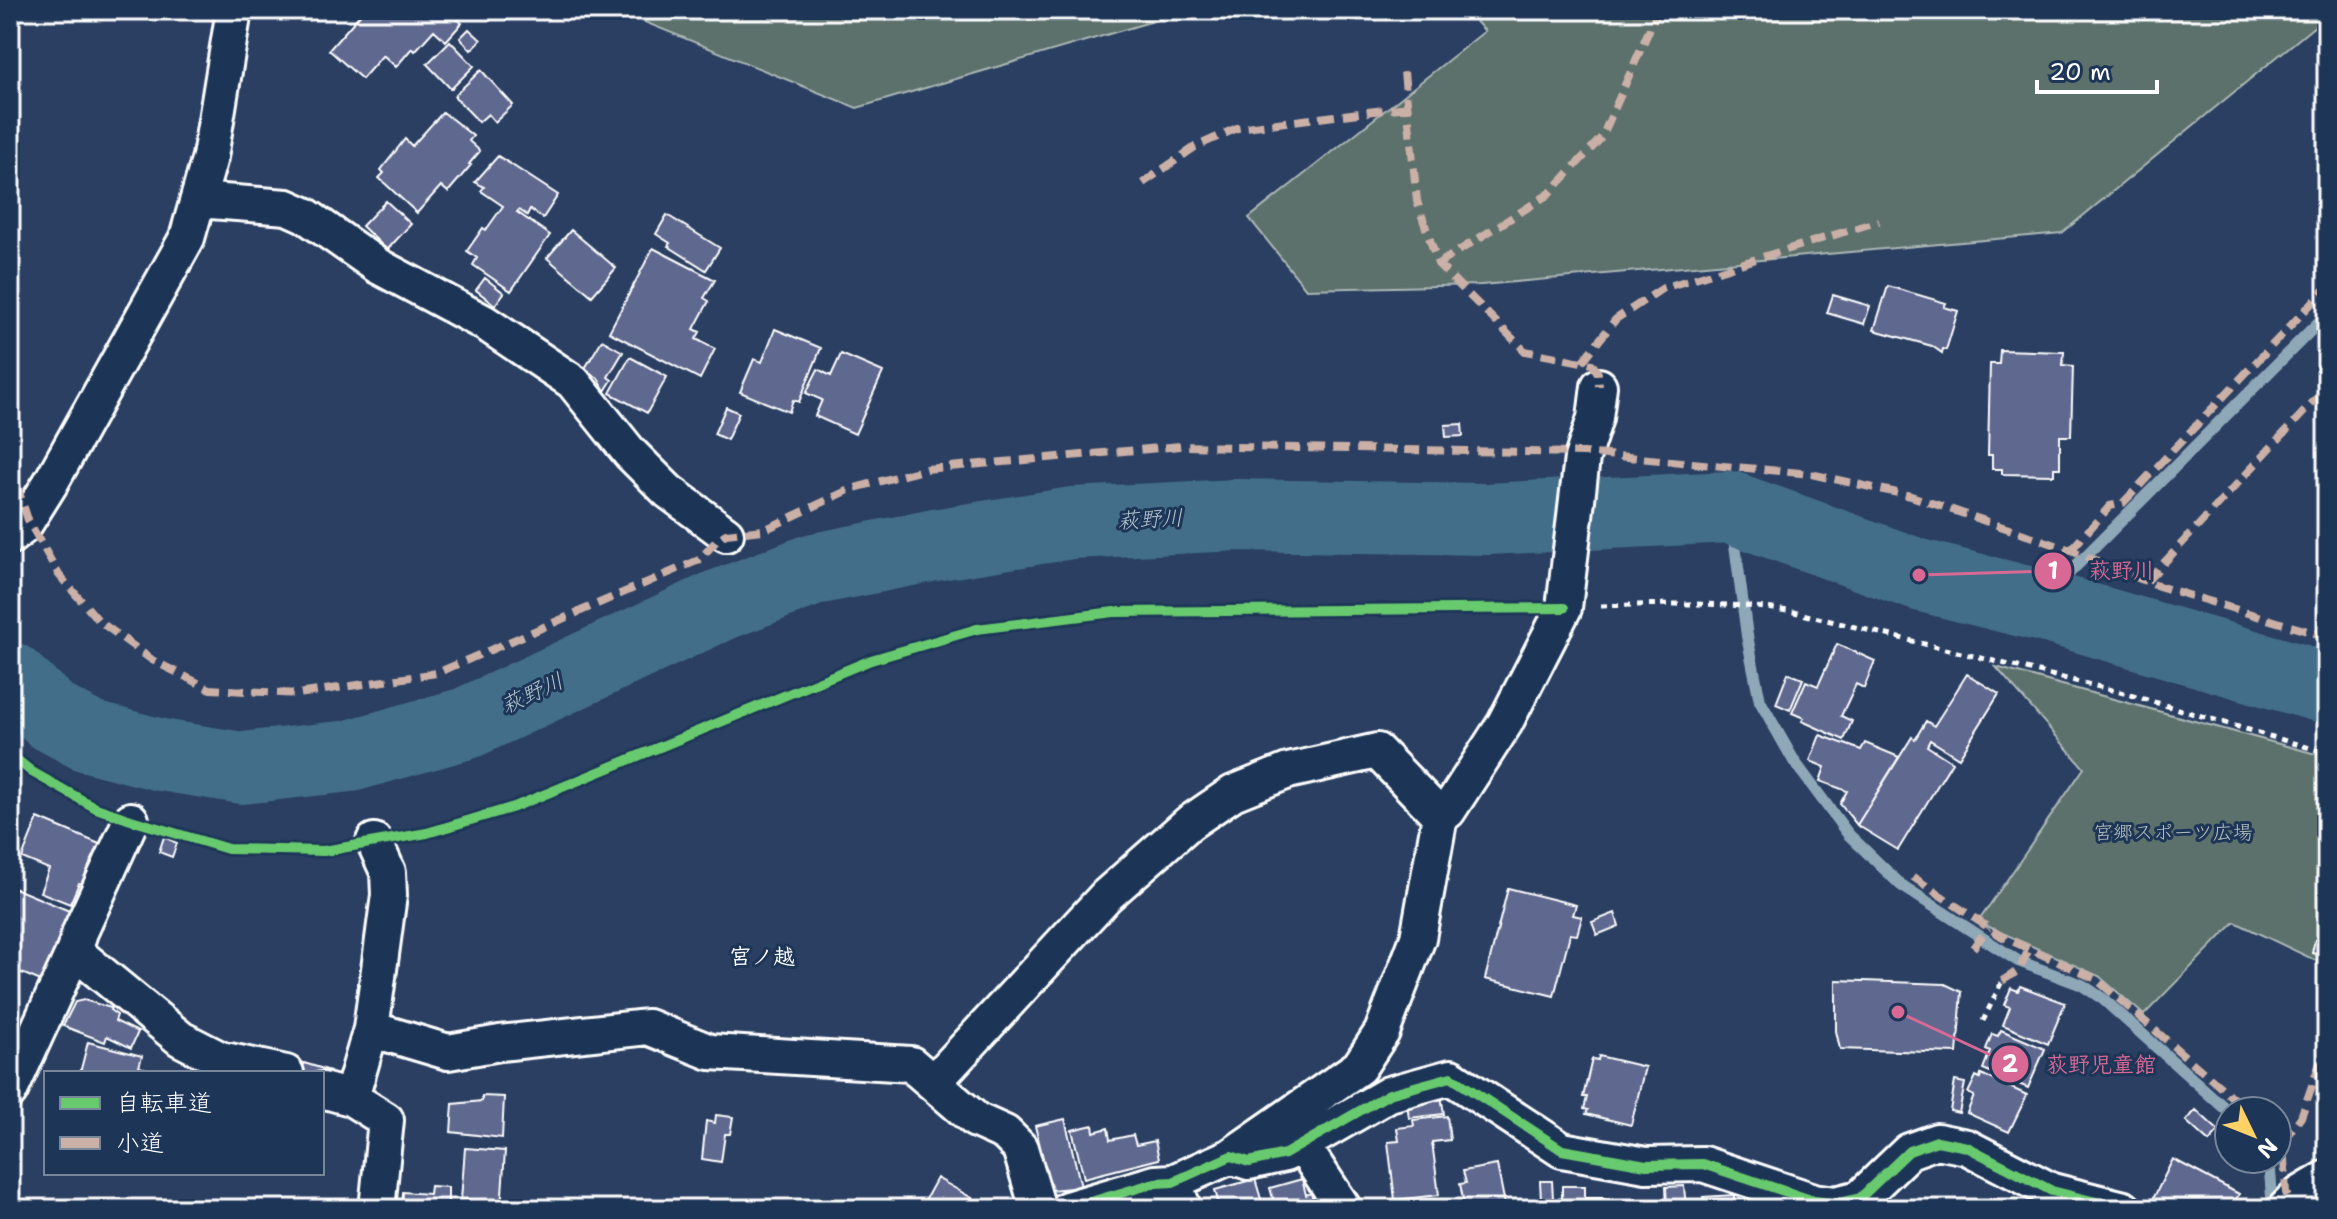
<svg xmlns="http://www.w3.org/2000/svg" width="2337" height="1219" font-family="'Shantell Sans','Klee One',sans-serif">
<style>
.green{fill:#5b706c;stroke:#adb8b6;stroke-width:2}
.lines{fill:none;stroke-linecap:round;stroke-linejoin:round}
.stream{stroke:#8ea8b8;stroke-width:12}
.river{stroke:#426e89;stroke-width:72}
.building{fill:#5f678e;stroke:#fff;stroke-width:2}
.minor-casing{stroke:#fff;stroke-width:40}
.path{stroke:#fff;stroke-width:5;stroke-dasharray:6 6;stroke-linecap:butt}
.minor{stroke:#1d3557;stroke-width:34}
.quiet{stroke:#cab0a6;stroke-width:8;stroke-dasharray:16 8;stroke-linecap:butt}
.cycleway-casing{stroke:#1d3557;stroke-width:15}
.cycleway{stroke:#67ca6e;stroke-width:10}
.labels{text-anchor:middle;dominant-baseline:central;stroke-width:6;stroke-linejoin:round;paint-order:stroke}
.park-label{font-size:20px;fill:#b5bfbd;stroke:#1d3557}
.water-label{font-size:22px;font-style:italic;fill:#b3c5d0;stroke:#1d3557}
.neighbourhood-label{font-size:22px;font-weight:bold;fill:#fff;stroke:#1d3557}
.leader{fill:none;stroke:#d76994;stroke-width:3}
.callout-dot{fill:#d76994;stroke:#1d3557;stroke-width:3}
.mark-label{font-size:24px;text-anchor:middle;font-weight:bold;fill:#fff}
.callout-label{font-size:22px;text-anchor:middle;font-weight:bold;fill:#d76994;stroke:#1d3557;stroke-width:6;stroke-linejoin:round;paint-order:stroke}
</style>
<rect width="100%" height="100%" fill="#2a3f62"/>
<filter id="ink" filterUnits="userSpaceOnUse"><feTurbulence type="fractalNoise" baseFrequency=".0125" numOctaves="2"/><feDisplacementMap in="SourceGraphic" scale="16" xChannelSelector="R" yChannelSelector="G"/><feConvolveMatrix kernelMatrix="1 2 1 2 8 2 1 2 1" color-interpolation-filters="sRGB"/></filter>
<g filter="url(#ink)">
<!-- green -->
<path class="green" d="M 634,10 L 1191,10 L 857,108 L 642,21 Z
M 1465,10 L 2327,10 L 2327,16 L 2062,233 L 1481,285 L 1306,289 L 1249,218 L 1485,31 Z
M 1996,667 L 2327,757 L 2325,965 L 2235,922 L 2144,1015 L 2099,976 L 1978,922 L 2084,768 Z"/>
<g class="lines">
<!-- stream -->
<path class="stream" d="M 1730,507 L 1747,636 L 1760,701 L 1794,761 L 1848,834 L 1901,885 L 2018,961 L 2082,985 L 2103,999 L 2229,1112
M 2051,608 L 2061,581 L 2327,314
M 2269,1159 L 2273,1209"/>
<!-- river -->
<path class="river" d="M 10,678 L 51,716 L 88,736 L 161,755 L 242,768 L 350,756 L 467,723 L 718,606 L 815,569 L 940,544 L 1072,523 L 1237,515 L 1487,519 L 1730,507 L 1919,575 L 2051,608 L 2327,688"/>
</g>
<!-- building -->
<path class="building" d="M 364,10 L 447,10 L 462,23 L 446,41 L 434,30 L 415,51 L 412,48 L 396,67 L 383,55 L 362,79 L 329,50 Z
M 469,29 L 481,40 L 471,50 L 460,38 Z
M 450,41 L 474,66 L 451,89 L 427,64 Z
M 481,70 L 513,105 L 495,122 L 488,114 L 479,122 L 454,96 Z
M 443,112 L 473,136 L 469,141 L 480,151 L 469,164 L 471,165 L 448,192 L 441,186 L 417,213 L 379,178 L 384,173 L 381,170 L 405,139 L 412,146 Z
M 498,156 L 558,195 L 543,218 L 530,209 L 527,215 L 519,210 L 517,212 L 550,235 L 511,291 L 473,265 L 477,258 L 467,251 L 483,228 L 486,230 L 503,206 L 481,191 L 484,187 L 475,182 Z
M 386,201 L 411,224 L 387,250 L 362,226 Z
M 667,215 L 720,248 L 706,270 L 668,246 L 670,243 L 656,234 Z
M 571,230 L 616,268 L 592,296 L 547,258 Z
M 653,248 L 715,280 L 704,298 L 709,301 L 694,329 L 700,332 L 696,339 L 715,349 L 700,379 L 609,332 Z
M 485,278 L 504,293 L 495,305 L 476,290 Z
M 1888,286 L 1946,303 L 1944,307 L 1958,311 L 1946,350 L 1943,349 L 1942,353 L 1932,346 L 1874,330 Z
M 1833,295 L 1870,306 L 1864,324 L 1827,313 Z
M 775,329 L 821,348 L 799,402 L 793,400 L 789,412 L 740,392 L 754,359 L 762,362 Z
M 602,340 L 623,352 L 608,377 L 612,380 L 605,391 L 598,378 L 584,370 Z
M 2000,350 L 2064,352 L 2063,365 L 2073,366 L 2071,436 L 2060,436 L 2060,468 L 2054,468 L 2054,475 L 2002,474 L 2002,469 L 1992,469 L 1992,455 L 1988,455 L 1990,364 L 1999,364 Z
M 841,354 L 883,372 L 855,434 L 815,416 L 822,400 L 806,393 L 818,369 L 831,376 Z
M 630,357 L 667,377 L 647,413 L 610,393 Z
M 726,407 L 739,413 L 727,440 L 714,434 Z
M 1462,424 L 1463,436 L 1446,437 L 1445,425 Z
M 1837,644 L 1875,661 L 1864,688 L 1856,684 L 1841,716 L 1852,721 L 1844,740 L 1802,721 L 1804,718 L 1792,713 L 1806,681 L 1818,686 Z
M 1788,673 L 1803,679 L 1790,710 L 1776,704 Z
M 1967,674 L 1999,694 L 1959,758 L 1930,740 L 1927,746 L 1952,762 L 1898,850 L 1857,825 L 1912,737 L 1915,739 L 1926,721 L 1934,726 Z
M 1820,735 L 1861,750 L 1865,743 L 1899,757 L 1857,825 L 1840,804 L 1847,791 L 1820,781 L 1825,767 L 1810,761 Z
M 38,818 L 102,845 L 85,886 L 79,883 L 70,904 L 40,892 L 49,869 L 22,858 Z
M 164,837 L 177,843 L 172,857 L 159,852 Z
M 14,888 L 72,912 L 43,982 L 10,968 L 10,899 Z
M 1508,888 L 1576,905 L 1573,915 L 1582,917 L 1577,935 L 1570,934 L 1554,996 L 1485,979 Z
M 1615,913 L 1619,926 L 1597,935 L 1592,922 Z
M 2315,940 L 2327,942 L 2325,956 L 2312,953 Z
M 1836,980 L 1945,984 L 1962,992 L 1957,1053 L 1840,1049 L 1836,1031 Z
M 2020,986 L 2065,1003 L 2048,1044 L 2003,1025 L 2010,1007 L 2004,1005 L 2011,988 L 2018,991 Z
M 84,1000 L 111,1008 L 110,1010 L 117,1015 L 115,1021 L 138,1032 L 131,1048 L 107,1036 L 105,1042 L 63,1026 L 75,1002 Z
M 2001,1030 L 2045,1049 L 2028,1088 L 1983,1069 L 1990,1051 L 1986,1049 L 1992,1034 L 1998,1036 Z
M 88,1042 L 142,1056 L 139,1067 L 147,1069 L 146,1073 L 80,1073 Z
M 1599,1056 L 1645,1067 L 1631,1125 L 1586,1114 L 1588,1110 L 1584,1109 L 1587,1097 L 1583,1097 L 1592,1059 L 1598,1060 Z
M 304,1063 L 330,1071 L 327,1083 L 322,1081 L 322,1073 L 301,1073 Z
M 1981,1074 L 2027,1095 L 2009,1132 L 1967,1113 L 1974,1096 L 1968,1093 L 1976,1076 L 1980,1078 Z
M 1955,1081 L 1965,1083 L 1959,1113 L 1950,1111 Z
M 1441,1095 L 1444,1114 L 1409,1118 L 1407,1103 Z
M 482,1096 L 504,1097 L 502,1138 L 451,1132 L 453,1104 L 482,1101 Z
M 2196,1110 L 2219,1131 L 2209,1142 L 2186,1121 Z
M 716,1115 L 733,1117 L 730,1134 L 725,1134 L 721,1162 L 702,1159 L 706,1121 L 715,1123 Z
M 1447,1116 L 1450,1140 L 1432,1142 L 1439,1195 L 1395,1200 L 1388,1142 L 1399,1141 L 1397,1128 L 1414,1126 L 1413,1120 Z
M 1065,1119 L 1081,1187 L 1051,1190 L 1035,1126 Z
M 1093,1125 L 1094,1132 L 1108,1128 L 1110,1140 L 1133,1135 L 1136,1145 L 1155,1141 L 1159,1159 L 1084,1178 L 1072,1130 Z
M 465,1148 L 505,1151 L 501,1209 L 471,1209 L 471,1200 L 461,1200 Z
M 2173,1159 L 2239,1194 L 2231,1209 L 2162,1209 L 2151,1203 Z
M 1497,1165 L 1506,1209 L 1465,1209 L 1460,1184 L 1466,1183 L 1463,1171 Z
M 937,1178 L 991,1209 L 920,1209 Z
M 1255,1179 L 1264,1209 L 1220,1209 L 1215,1190 Z
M 1302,1179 L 1306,1195 L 1311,1193 L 1316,1209 L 1276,1209 L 1270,1188 Z
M 1540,1181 L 1552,1181 L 1553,1199 L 1541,1200 Z
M 430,1186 L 448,1187 L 448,1209 L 402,1209 L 403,1192 L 429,1194 Z
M 1562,1186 L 1585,1186 L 1585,1198 L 1604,1198 L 1604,1209 L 1555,1209 L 1555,1201 L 1562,1201 Z
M 1684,1186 L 1686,1209 L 1667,1209 L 1666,1187 Z
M 1734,1195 L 1734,1209 L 1704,1209 L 1703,1197 Z"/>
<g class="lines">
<defs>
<path id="minor" d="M 198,200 L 287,207 L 305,215 L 378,266 L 485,323 L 573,382 L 630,453 L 668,491 L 726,534
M 10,537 L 23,527 L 50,484 L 187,238 L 210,157 L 234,10
M 74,951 L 80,932 L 131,820
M 371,1029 L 389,895 L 388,872 L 374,841
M 932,1080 L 947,1068 L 1106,896 L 1189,823 L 1233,793 L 1288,771 L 1377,751 L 1440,816
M 322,1090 L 351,1098 L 386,1120 L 377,1209
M 10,1091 L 74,951 L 181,1039 L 220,1059 L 286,1073
M 351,1098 L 371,1029 L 448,1052 L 500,1043 L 648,1027 L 710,1052 L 911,1064 L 976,1120 L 1005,1133 L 1020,1148 L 1038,1209
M 1302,1145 L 1344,1209
M 1231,1156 L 1359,1067 L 1382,1032 L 1418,938 L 1440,816 L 1448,811 L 1505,723 L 1564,608 L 1582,458 L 1595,418 L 1599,386
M 1173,1182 L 1184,1209
M 1067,1209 L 1155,1183 L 1173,1182 L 1231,1156 L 1249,1162 L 1285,1154 L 1389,1094 L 1451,1077 L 1562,1150 L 1646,1165 L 1703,1164 L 1814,1201 L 1836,1204 L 1860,1198 L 1909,1151 L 1937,1141 L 1967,1147 L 2052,1191 L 2124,1209
M 2285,1209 L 2300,1194 L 2327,1178"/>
</defs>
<!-- minor casing -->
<use href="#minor" class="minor-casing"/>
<!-- path -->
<path class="path" d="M 1601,606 C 1666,604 1729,601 1794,612 L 2120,692 L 2327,753
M 10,754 L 32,772 L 97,808
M 164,829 L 228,849 L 324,851 L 338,848
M 411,835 L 514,807 L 871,660 L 977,629 L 1114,612 L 1523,608
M 1983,1021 L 2002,981"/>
<!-- minor -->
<use href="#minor" class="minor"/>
<!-- quiet -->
<path class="quiet" d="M 1404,72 L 1417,201 L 1438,264 L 1525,351 L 1592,364 L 1598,373 L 1599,386
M 1143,183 L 1195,147 L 1237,128 L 1408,107
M 1438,264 L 1549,194 L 1602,137 L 1658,10
M 1582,362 L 1616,319 L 1663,288 L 1879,221
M 10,436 L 17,486 L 28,520 L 59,575 L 99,621 L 152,660 L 210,689 L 298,694 L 437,673 L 699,560 L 718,539 L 726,534 L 764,530 L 851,489 L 926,469 L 1181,446 L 1584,453 L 1811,474 L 1911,496 L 2071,550 L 2155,585 L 2327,637
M 2071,550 L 2110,506 L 2123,503 L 2327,287
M 2147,581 L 2327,387
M 1913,877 L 2001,936 L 2096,979 L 2248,1111
M 1973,948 L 1988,928
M 2002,981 L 2019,970 L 2029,949
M 2277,1136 L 2283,1141 L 2286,1193 L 2291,1203
M 2283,1141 L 2301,1117 L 2327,1043"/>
<defs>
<path id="cycleway" d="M 10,754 L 32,772 L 96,808 L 131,820 L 228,849 L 324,851 L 427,833 L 514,807 L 871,660 L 977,629 L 1114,612 L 1564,608
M 1067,1209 L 1155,1183 L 1173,1182 L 1231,1156 L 1249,1162 L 1285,1154 L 1389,1094 L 1451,1077 L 1562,1150 L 1646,1165 L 1703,1164 L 1814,1201 L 1836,1204 L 1860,1198 L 1909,1151 L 1937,1141 L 1967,1147 L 2052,1191 L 2124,1209"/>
</defs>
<!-- cycleway casing -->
<use href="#cycleway" class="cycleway-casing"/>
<!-- cycleway -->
<use href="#cycleway" class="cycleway"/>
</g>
</g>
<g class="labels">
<!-- park labels -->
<g class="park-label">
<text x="2173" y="832">宮郷スポーツ広場</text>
</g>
<!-- water labels -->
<g class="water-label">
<text transform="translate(1150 519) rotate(-3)">萩野川</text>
<text transform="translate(532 693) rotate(-25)">萩野川</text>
</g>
<!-- neighbourhood labels -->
<g class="neighbourhood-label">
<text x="762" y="956">宮ノ越</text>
</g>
</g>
<!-- callouts -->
<path class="leader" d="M1919 575L2053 571M1898 1012L2010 1064"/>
<g class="callout-dot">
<circle cx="1919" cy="575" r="8"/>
<circle cx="1898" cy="1012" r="8"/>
<circle cx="2053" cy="571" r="20"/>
<circle cx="2010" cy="1064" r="20"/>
</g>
<g class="mark-label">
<text x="2053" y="579">1</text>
<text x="2010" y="1072">2</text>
</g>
<g class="callout-label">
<text x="2122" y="578">萩野川</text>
<text x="2101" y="1072">荻野児童館</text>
</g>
<!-- margin -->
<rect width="2337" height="1219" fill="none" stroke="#1d3557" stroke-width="40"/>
<rect x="20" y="20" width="2297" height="1179" fill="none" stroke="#fff" stroke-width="3" filter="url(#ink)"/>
<!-- legend -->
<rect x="44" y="1071" width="280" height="104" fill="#1d3557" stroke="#77869a" stroke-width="2"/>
<rect x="60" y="1097" width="40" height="12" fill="#67ca6e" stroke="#77869a" stroke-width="2"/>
<text x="116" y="1111" font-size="24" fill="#ffffff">自転車道</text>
<rect x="60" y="1137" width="40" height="12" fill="#cab0a6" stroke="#77869a" stroke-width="2"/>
<text x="116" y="1151" font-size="24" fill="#ffffff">小道</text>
<!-- north arrow -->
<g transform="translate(2253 1135) rotate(133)"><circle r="38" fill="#1d3557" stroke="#77869a" stroke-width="2"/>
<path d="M0-6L14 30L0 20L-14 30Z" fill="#ffd166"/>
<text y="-12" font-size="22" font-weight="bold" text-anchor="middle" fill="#ffffff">N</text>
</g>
<!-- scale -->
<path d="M2037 80v12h120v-12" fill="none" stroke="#ffffff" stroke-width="4"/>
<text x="2049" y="80" font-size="24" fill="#ffffff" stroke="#1d3557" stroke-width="6" paint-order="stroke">20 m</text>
</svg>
